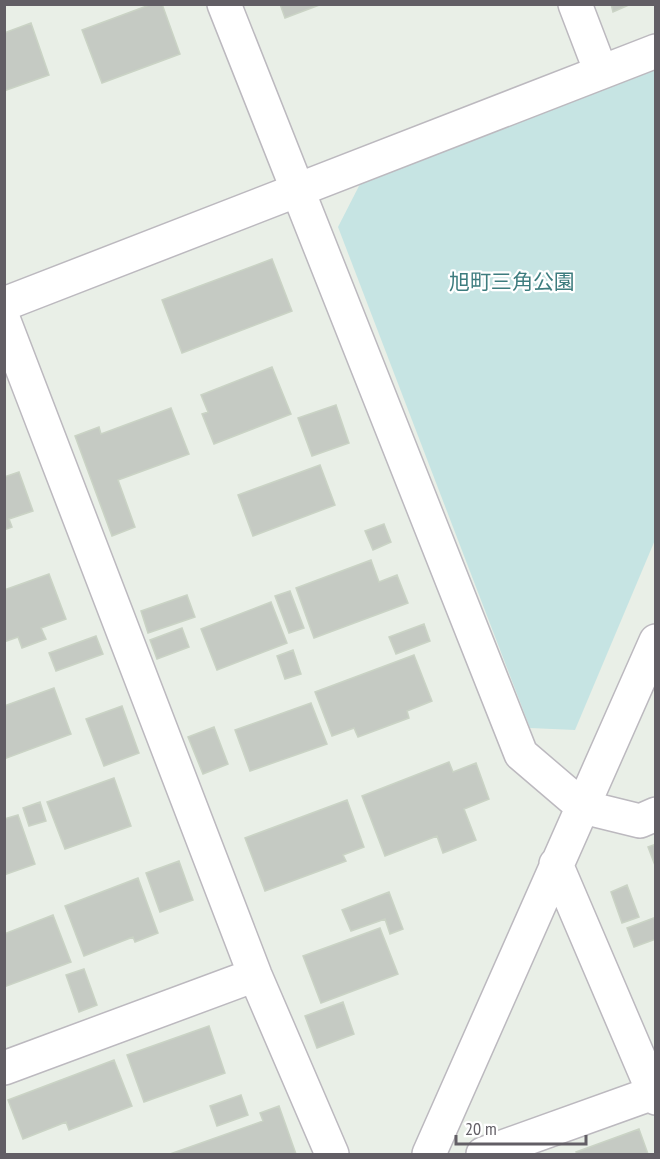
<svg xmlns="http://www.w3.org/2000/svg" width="660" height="1159" font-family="'PT Sans Narrow','Noto Sans JP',sans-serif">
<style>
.green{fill:#c6e4e3}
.building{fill:#c5cac3;stroke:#cad3c5;stroke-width:1.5}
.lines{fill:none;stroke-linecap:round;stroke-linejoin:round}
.minor-casing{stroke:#bcb9bf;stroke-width:36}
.minor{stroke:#fff;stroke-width:33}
.labels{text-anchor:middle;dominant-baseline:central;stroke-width:4.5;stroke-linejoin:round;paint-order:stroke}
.park-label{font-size:21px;fill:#3d7c7e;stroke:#fff}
</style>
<rect width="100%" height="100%" fill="#e9efe7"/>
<!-- green -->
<path class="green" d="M 655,69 L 655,540 L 575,730 L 530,728 L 338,227 L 360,184 Z"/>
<!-- building -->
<path class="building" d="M 152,4 L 162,4 L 180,54 L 102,83 L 82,30 Z
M 280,4 L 322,4 L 285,18 Z
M 611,4 L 631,4 L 613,12 Z
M 31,23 L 49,75 L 4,91 L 4,33 Z
M 272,259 L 292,311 L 182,353 L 162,300 Z
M 272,367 L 291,414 L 214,444 L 202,414 L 208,412 L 201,395 Z
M 336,405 L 349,443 L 312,456 L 298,418 Z
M 171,408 L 189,454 L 118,480 L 135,527 L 112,536 L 75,436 L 99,427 L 101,434 Z
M 320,465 L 335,505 L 253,536 L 238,495 Z
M 19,472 L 33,511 L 9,519 L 12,527 L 4,530 L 4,477 Z
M 384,524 L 391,542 L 373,550 L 365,531 Z
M 371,560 L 379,582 L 397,575 L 408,603 L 314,638 L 296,588 Z
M 49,574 L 66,619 L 41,628 L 46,639 L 22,648 L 18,637 L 4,642 L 4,590 Z
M 290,591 L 304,628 L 289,633 L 275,596 Z
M 187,595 L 195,617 L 148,633 L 141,611 Z
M 271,602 L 287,643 L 217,670 L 201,629 Z
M 424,624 L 430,641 L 396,654 L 389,637 Z
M 182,628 L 189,647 L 157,659 L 150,640 Z
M 96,636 L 103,654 L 56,671 L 49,653 Z
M 293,650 L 301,674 L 285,679 L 277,656 Z
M 414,655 L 432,701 L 407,711 L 409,718 L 358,737 L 354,728 L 332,736 L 315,692 Z
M 54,688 L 71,734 L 4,759 L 4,706 Z
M 311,703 L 327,744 L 250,771 L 235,730 Z
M 122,706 L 139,753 L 104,766 L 86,719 Z
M 214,727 L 228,764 L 203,774 L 188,737 Z
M 449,762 L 453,772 L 476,763 L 489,799 L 464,809 L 476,840 L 443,853 L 437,836 L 385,856 L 362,796 Z
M 114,778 L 131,826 L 65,849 L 47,802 Z
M 347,800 L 364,847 L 343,855 L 346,861 L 265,891 L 245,838 Z
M 40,802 L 46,821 L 29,826 L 23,808 Z
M 18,815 L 35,864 L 4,875 L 4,819 Z
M 656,844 L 656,868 L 648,847 Z
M 179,861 L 193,900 L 160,912 L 146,873 Z
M 138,878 L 158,933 L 135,942 L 133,937 L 84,956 L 65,906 Z
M 627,885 L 639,917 L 622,923 L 611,892 Z
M 389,892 L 403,929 L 390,934 L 385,919 L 351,931 L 342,910 Z
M 53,915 L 71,962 L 4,987 L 4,934 Z
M 656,917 L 656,939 L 634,947 L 627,928 Z
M 380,928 L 398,974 L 321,1003 L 303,956 Z
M 84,969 L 97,1005 L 79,1012 L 66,975 Z
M 343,1002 L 354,1034 L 317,1048 L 305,1016 Z
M 209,1026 L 225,1073 L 144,1102 L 127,1055 Z
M 114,1060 L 132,1106 L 69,1130 L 66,1122 L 23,1139 L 8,1100 Z
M 241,1095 L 248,1115 L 217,1126 L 210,1106 Z
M 279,1106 L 296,1154 L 170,1154 L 263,1121 L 260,1113 Z
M 639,1129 L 648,1154 L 577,1154 L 576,1152 Z"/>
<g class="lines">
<defs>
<path id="minor" d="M 224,4 L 521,754 L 583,807 L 640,821 L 656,814
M 575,4 L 601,72
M 4,304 L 656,51
M 4,321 L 255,975 L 332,1154
M 556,864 L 656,1098
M 4,1068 L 255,975
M 429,1154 L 656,641
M 483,1154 L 656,1092"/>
</defs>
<!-- minor casing -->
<use href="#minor" class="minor-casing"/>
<!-- minor -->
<use href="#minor" class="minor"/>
</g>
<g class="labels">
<!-- park labels -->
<g class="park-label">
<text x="512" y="281">旭町三角公園</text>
</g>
</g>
<!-- border -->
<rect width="660" height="1159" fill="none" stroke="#625e65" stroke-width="12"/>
<!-- scale -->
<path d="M456 1135v9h130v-9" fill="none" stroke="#625e65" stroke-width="3"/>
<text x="465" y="1135" font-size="18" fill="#625e65" stroke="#ffffff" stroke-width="4.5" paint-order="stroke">20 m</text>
</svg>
